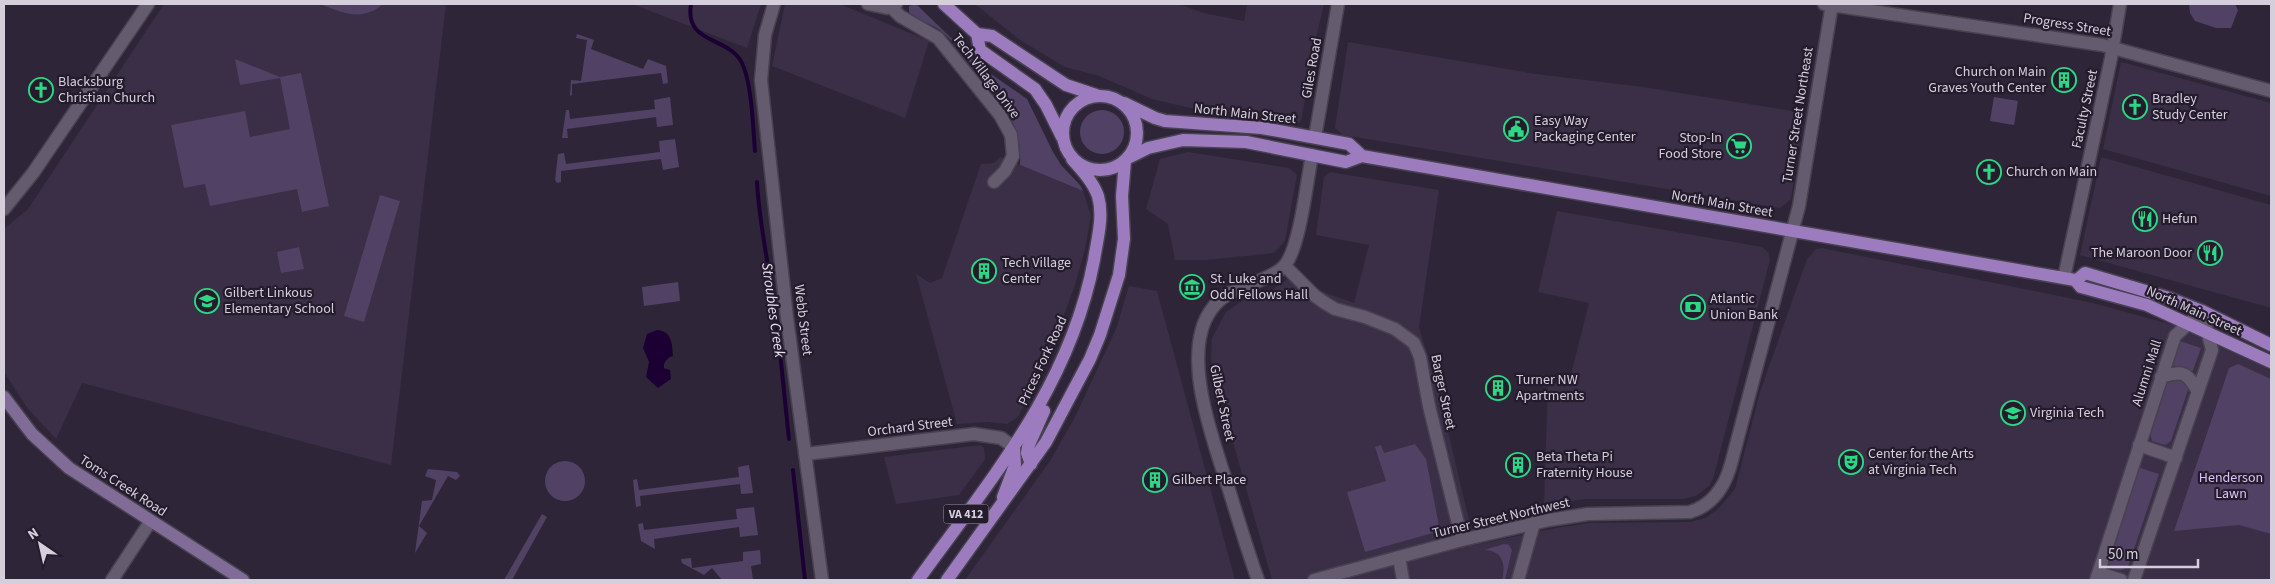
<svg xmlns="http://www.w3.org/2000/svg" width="2275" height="584" font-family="'Source Sans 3',sans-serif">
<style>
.built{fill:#3a2f46}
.green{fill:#514164}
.water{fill:#1d0033}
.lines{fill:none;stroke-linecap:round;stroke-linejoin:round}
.stream{stroke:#1d0033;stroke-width:4}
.minor-casing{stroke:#474150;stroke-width:15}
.tertiary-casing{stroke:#474150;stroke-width:15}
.secondary-casing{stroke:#474150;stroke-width:15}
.primary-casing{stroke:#474150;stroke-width:15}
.minor{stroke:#645b6f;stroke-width:12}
.tertiary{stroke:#645b6f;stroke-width:12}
.secondary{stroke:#806c96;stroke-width:12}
.primary{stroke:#9c7cbe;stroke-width:12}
.labels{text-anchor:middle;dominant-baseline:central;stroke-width:4.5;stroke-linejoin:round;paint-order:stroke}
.shield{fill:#241c2d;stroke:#9f99a6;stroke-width:1}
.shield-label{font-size:12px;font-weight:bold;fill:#d4cfda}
.street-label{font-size:14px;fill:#d4cfda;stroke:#241c2d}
.poi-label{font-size:14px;fill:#d4cfda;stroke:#241c2d;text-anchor:start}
.park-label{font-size:14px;fill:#dac2f7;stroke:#241c2d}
.water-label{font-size:15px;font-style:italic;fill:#e8e0f2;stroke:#241c2d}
</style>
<rect width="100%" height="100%" fill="#2e2638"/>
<!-- built -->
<path class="built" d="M 164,4 L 446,4 L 391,465 L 82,383 L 56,439 L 28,409 L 4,372 L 4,229 L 28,209 Z
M 632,4 L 761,4 L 747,48 Z
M 785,4 L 840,4 L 929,41 L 905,118 L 772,66 Z
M 975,4 L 1179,4 L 1203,13 L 1244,21 L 1247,4 L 1324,4 L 1317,34 L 1301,121 L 1295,126 L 1224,116 L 1152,99 L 1099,76 L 1065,67 L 1020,40 Z
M 1348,42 L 1536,74 L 1643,87 L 1804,113 L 1791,199 L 1780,208 L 1343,135 L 1335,128 Z
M 2121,62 L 2271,103 L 2271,196 L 2103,149 Z
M 1188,152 L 1289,168 L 1297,175 L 1285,241 L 1279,248 L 1273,253 L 1265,254 L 1206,260 L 1175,260 L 1168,224 L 1146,209 L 1160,159 Z
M 1000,157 L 1083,191 L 1091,216 L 1085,249 L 1075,285 L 1050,353 L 1019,415 L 1015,419 L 1007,424 L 988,422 L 957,424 L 916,274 L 930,283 L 942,278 L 981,164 L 994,163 Z
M 2101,157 L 2271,205 L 2271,308 L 2080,255 Z
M 1330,172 L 1439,190 L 1419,327 L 1439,394 L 1475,545 L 1556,528 L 1590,523 L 1690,522 L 1705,518 L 1717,510 L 1735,489 L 1760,392 L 1807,259 L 1816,249 L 1822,248 L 2093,303 L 2184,328 L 2207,341 L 2271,370 L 2271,580 L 1272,580 L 1226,417 L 1211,359 L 1212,338 L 1226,312 L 1246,298 L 1269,292 L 1300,271 L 1318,290 L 1354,303 L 1369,245 L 1316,235 L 1324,177 Z
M 1557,211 L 1762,247 L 1768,252 L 1770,260 L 1713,479 L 1709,486 L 1696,496 L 1683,499 L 1586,499 L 1544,505 L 1548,382 L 1568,386 L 1589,303 L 1538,292 Z
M 1129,286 L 1157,291 L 1235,580 L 965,580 L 1050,461 L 1075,417 L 1116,329 Z
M 980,445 L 984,448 L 985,459 L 959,495 L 896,504 L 884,457 Z"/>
<!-- green -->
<path class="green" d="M 320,4 L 383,4 C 362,22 343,13 320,4 Z
M 916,4 L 981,67 L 1027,99 L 1053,152 L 1061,165 L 1080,185 L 1083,191 L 1020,165 C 1021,147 1018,131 1009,115 C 991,91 964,50 941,31 C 932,23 916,22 909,12 L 909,6 Z
M 2189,4 L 2235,4 L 2238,10 L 2231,28 L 2216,28 L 2195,21 L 2190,13 Z
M 577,34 L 594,40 L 591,49 L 643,69 L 648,59 L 666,66 L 668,83 L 663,84 L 661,73 L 572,84 L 572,95 L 570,96 L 571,80 L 581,81 L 587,40 L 576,38 Z
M 235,59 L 280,77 L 301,73 L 329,206 L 302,212 L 297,189 L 210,206 L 205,184 L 184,188 L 171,125 L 245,111 L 250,137 L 290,129 L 280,78 L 240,85 Z
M 670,97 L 673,125 L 657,127 L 656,117 L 567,129 L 568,138 L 562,138 L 566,110 L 569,110 L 570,119 L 655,109 L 654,100 Z
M 1994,97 L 2018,101 L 2014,125 L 1990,121 Z
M1080 132a22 22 0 1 1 44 0a22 22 0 1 1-44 0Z
M 675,139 L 679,167 L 663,170 L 661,159 L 561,171 L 561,182 L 557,183 L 555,180 L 558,154 L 564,153 L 566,164 L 660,152 L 659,141 Z
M 380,195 L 400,201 L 364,322 L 344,316 Z
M 299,247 L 304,269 L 281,273 L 277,252 Z
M 678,282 L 680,301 L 644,306 L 642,287 Z
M 2180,341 L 2201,348 L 2192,373 L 2172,366 Z
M 2238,364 L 2271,379 L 2271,534 L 2239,525 L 2174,531 L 2229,368 Z
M 2180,377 L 2188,386 L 2188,390 L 2171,441 L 2165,445 L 2152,441 L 2150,433 L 2166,381 Z
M 1415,444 L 1426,459 L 1440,531 L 1365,552 L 1347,492 L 1386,481 L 1375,447 L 1381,445 L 1384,453 Z
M545 481a20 20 0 1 1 40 0a20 20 0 1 1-40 0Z
M 749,465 L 753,493 L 741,494 L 740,484 L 640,496 L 641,506 L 636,507 L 633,480 L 637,479 L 639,490 L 739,477 L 738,467 Z
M 2137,467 L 2159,474 L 2129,564 C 2124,571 2120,571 2112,569 L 2107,560 Z
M 428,469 L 457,472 L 460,476 L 456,480 L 448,476 L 419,526 L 427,533 L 415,553 L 422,501 L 432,500 L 436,480 L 425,476 Z
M 754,507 L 758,535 L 740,537 L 739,527 L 654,539 L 655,549 L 641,541 L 638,524 L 643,523 L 644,530 L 737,519 L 736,509 Z
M 542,514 L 547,517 L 512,580 L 504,580 Z
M 1504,544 L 1509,545 L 1512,550 L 1505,580 L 1502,580 C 1506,564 1503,551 1484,550 Z
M 760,550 L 761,564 L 751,566 L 753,580 L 722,580 L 712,568 L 704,575 L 682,563 L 681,559 L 691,558 L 692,568 L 743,561 L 743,552 Z"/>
<!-- water -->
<path class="water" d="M 657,330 C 672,331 672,344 673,356 C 668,357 663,362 664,368 L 670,370 L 671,379 L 658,388 L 646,377 L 649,362 L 643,348 L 647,334 Z"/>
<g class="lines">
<!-- stream -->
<path class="stream" d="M 691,4 C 684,45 729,36 742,63 C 752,84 753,127 755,151
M 757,182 C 759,222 768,262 774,302 C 780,347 784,393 789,439
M 793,470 L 805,580"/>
<defs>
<path id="minor" d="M 774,4 L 765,35 L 761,80 L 787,318 L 822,580
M 868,4 L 887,8 L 896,4
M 891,7 L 900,16 L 938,38 L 1000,115 L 1011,135 L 1013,156 L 1005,171 L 994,182
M 4,209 L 33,173 L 148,4
M 1285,266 L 1315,296 L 1325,303 L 1335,309 L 1365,317 L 1395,329 L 1414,343 L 1420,357 L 1429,406 L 1462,540
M 2064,278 L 2111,58 L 2120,4
M 806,454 L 974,434 L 1001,438 L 1014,447
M 1399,557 L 1403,580
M 112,580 L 150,522
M 1258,580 C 1248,552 1239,522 1230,493 C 1215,445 1179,355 1211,310 C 1224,291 1244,288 1263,279 C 1270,276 1280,271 1285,265 C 1300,247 1307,180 1312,155
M 1518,580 L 1534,523"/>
<path id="tertiary" d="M 1824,4 L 2102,45 L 2271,91
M 1315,137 L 1338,4
M 2161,377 C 2183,370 2187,372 2198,392
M 2139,445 L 2176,458
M 2099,573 L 2121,580
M 1314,580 L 1462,540 L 1549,520 L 1588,514 L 1690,512 C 1713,505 1725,486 1731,464 L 1799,206 L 1832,4
M 2096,580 L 2175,336 L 2202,311 L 2212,350 L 2134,580"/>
<path id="secondary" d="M 4,397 L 32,434 L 69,468 L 243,580"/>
<path id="primary" d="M 944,4 L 977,34 L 992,36 L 1066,85 L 1096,95
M 977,34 L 980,50 L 1035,89 L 1046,105 L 1062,137
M1063 133a37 37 0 1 1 74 0a37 37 0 1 1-74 0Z
M 1124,103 L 1155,118 L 1165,121 L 1262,128 L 1349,144 L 1362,156
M 1128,158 L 1148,148 L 1183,140 L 1246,142 L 1346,162 L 1362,156 L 2075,280 L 2081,287 L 2147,305 L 2271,362
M 2077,280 L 2085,273 L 2169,298 L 2202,311 L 2271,345
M 1031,464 L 1027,453 L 1028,447 L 1044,411
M 1003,497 L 1015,465 L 1014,447
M 918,580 C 991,479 1070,387 1094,260 C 1097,240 1104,217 1098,196 C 1093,182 1082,170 1072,159
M 947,580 L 1046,442 L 1090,359 L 1100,335 L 1119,275 L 1124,239 L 1122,196 L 1125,161"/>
</defs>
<!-- minor casing -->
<use href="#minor" class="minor-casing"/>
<!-- tertiary casing -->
<use href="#tertiary" class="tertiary-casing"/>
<!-- secondary casing -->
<use href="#secondary" class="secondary-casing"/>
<!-- primary casing -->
<use href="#primary" class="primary-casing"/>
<!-- minor -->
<use href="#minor" class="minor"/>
<!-- tertiary -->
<use href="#tertiary" class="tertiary"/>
<!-- secondary -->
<use href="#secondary" class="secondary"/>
<!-- primary -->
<use href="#primary" class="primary"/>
</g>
<!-- icons -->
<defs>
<symbol id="building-ring" viewBox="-11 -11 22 22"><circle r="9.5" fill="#241c2d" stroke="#2bd884" stroke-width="1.5"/><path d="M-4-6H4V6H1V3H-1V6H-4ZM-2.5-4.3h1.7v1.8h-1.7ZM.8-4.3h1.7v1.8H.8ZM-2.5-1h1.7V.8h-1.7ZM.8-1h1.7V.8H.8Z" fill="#2bd884"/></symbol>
<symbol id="church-ring" viewBox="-11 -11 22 22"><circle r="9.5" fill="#241c2d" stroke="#2bd884" stroke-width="1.5"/><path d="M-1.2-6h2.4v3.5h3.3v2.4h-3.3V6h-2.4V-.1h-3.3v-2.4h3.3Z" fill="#2bd884"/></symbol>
<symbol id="civic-ring" viewBox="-11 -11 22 22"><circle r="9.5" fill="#241c2d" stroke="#2bd884" stroke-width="1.5"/><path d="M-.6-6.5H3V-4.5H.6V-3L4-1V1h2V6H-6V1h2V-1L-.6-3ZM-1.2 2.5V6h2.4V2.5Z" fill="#2bd884"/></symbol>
<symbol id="supermarket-ring" viewBox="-11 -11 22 22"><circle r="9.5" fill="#241c2d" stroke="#2bd884" stroke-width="1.5"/><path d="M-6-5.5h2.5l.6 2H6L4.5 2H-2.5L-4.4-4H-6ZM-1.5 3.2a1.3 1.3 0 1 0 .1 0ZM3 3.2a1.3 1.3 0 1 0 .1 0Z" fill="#2bd884"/></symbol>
<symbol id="restaurant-ring" viewBox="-11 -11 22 22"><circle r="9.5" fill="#241c2d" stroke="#2bd884" stroke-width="1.5"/><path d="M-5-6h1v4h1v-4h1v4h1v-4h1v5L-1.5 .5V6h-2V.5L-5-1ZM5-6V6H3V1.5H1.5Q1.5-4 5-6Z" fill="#2bd884"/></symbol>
<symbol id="museum-ring" viewBox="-11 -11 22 22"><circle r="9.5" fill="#241c2d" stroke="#2bd884" stroke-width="1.5"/><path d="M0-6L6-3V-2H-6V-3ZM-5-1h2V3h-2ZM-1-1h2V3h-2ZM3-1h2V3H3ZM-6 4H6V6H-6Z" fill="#2bd884"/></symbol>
<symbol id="school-ring" viewBox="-11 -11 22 22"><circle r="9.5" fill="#241c2d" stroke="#2bd884" stroke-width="1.5"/><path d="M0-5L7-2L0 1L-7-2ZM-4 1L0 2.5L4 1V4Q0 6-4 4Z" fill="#2bd884"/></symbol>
<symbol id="bank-ring" viewBox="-11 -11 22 22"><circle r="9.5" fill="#241c2d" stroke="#2bd884" stroke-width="1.5"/><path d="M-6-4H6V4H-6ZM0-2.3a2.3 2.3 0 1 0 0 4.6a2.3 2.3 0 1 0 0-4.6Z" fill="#2bd884"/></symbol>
<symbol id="university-ring" viewBox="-11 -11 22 22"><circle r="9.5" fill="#241c2d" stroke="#2bd884" stroke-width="1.5"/><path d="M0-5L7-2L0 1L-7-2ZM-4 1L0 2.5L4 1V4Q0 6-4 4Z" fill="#2bd884"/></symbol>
<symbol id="theatre-ring" viewBox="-11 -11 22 22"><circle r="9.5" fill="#241c2d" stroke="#2bd884" stroke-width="1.5"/><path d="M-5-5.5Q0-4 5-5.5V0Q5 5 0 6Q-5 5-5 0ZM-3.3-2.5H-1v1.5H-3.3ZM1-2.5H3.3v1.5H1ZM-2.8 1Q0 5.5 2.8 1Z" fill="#2bd884"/></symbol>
</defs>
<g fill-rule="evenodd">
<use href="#building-ring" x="2050" y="66" width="28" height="28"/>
<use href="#church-ring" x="27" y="76" width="28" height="28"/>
<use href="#church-ring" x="2121" y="93" width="28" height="28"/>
<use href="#civic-ring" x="1502" y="115" width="28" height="28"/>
<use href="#supermarket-ring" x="1725" y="132" width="28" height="28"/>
<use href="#church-ring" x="1975" y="158" width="28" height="28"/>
<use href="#restaurant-ring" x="2131" y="205" width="28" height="28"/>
<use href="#restaurant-ring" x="2196" y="239" width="28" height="28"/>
<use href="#building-ring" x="970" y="257" width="28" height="28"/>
<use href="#museum-ring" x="1178" y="273" width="28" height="28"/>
<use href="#school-ring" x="193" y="287" width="28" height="28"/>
<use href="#bank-ring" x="1679" y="293" width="28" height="28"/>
<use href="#building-ring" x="1484" y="374" width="28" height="28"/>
<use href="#university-ring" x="1999" y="399" width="28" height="28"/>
<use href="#theatre-ring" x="1837" y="448" width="28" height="28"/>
<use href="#building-ring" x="1504" y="451" width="28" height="28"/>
<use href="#building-ring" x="1141" y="466" width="28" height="28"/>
</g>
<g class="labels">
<!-- shield labels -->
<rect class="shield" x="943.5" y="504.5" width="45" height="19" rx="4"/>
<g class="shield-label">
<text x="966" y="514">VA 412</text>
</g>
<!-- street labels -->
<g class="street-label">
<text transform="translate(2067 25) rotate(9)">Progress Street</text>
<text transform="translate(1312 68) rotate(-80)">Giles Road</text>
<text transform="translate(986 76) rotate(53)">Tech Village Drive</text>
<text transform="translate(2085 109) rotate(-78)">Faculty Street</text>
<text transform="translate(1245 114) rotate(6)">North Main Street</text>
<text transform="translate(1798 115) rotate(-81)">Turner Street Northeast</text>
<text transform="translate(1722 204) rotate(10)">North Main Street</text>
<text transform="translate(2194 311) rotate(24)">North Main Street</text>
<text transform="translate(803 320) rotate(83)">Webb Street</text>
<text transform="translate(1043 361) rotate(-65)">Prices Fork Road</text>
<text transform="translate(2147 373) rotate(-72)">Alumni Mall</text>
<text transform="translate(1443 392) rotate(78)">Barger Street</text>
<text transform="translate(1222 403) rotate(78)">Gilbert Street</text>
<text transform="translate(910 427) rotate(-7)">Orchard Street</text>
<text transform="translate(123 486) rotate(33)">Toms Creek Road</text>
<text transform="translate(1501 518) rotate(-13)">Turner Street Northwest</text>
</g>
<!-- poi labels -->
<g class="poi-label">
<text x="2046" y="72" text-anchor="end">Church on Main<tspan x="2046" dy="16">Graves Youth Center</tspan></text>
<text x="58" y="82">Blacksburg<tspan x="58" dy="16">Christian Church</tspan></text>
<text x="2152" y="99">Bradley<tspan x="2152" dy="16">Study Center</tspan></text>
<text x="1534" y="121">Easy Way<tspan x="1534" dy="16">Packaging Center</tspan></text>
<text x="1722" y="138" text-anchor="end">Stop-In<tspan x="1722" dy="16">Food Store</tspan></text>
<text x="2006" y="172">Church on Main</text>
<text x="2162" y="219">Hefun</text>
<text x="2192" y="253" text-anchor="end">The Maroon Door</text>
<text x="1002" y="263">Tech Village<tspan x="1002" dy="16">Center</tspan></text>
<text x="1210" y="279">St. Luke and<tspan x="1210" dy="16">Odd Fellows Hall</tspan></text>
<text x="224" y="293">Gilbert Linkous<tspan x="224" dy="16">Elementary School</tspan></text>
<text x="1710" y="299">Atlantic<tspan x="1710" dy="16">Union Bank</tspan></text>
<text x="1516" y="380">Turner NW<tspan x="1516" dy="16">Apartments</tspan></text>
<text x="2030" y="413">Virginia Tech</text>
<text x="1868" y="454">Center for the Arts<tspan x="1868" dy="16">at Virginia Tech</tspan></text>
<text x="1536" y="457">Beta Theta Pi<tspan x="1536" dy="16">Fraternity House</tspan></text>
<text x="1172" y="480">Gilbert Place</text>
</g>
<!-- park labels -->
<g class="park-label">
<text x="2231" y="478">Henderson<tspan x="2231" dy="16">Lawn</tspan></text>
</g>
<!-- water labels -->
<g class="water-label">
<text transform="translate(773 310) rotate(82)">Stroubles Creek</text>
</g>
</g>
<!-- border -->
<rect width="2275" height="584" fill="none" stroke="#d4cfda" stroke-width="10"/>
<!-- north arrow -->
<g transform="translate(40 544) rotate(326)" stroke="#241c2d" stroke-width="4" paint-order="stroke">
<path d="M0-4L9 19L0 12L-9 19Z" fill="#d4cfda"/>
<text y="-8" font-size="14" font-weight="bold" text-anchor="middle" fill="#d4cfda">N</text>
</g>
<!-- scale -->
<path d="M2100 559v8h98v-8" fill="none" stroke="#d4cfda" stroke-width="2.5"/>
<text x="2108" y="559" font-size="15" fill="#d4cfda" stroke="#241c2d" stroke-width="4" paint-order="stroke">50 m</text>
</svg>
